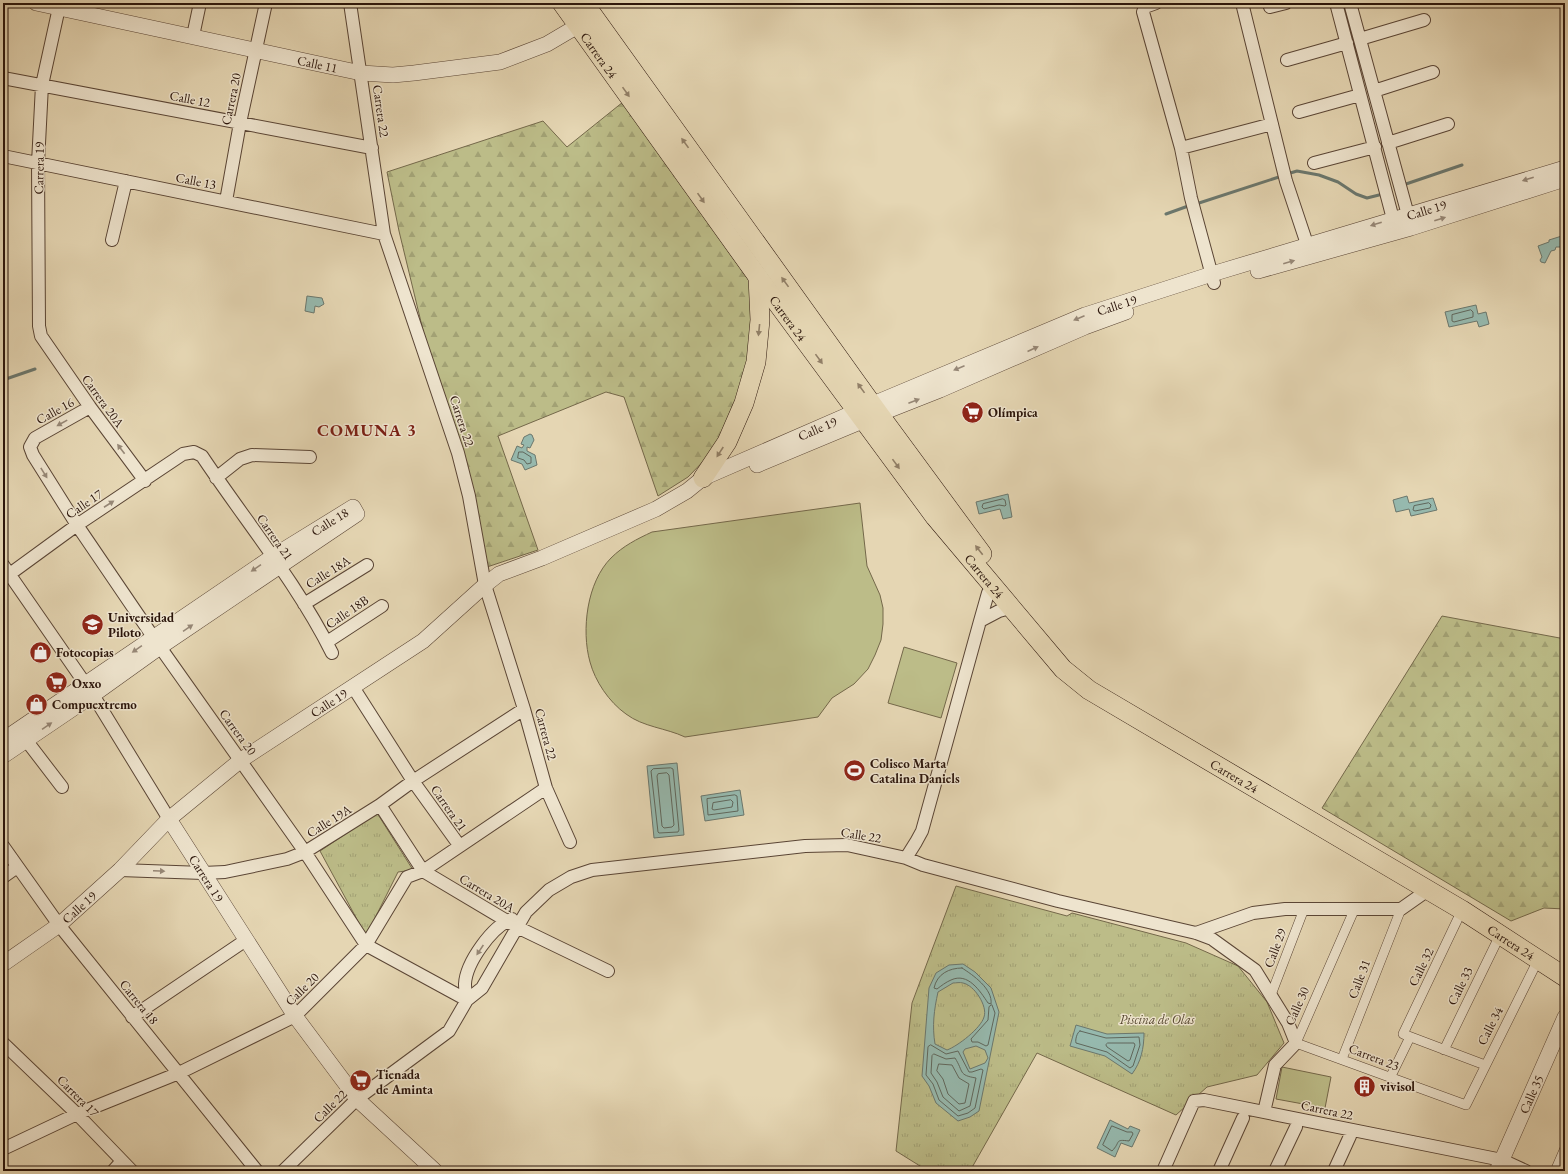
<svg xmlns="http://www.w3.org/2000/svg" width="1568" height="1174" font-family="'EB Garamond',serif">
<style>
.forest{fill:url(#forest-firs);stroke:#74684a}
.park{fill:url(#park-tufts);stroke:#74684a}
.garden{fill:#bcbc88;stroke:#74684a}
.water{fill:#96b9ae;stroke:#6b776d;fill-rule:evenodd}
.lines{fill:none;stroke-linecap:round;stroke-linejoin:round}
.shore{stroke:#60675c;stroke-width:1}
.stream{stroke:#6b776d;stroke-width:3}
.pedestrian-casing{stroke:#5a4535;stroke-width:10}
.minor-casing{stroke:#5a4535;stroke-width:14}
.tertiary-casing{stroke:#5a4535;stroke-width:16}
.primary-casing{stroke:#2b150b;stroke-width:20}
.pedestrian{stroke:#eee4ce;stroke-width:9}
.minor{stroke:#eee4ce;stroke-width:12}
.tertiary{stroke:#eee4ce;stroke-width:15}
.primary{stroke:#e5d6b3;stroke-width:19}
.oneway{fill:#917f67}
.oneway2{fill:#968776}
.labels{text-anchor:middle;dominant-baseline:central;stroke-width:3;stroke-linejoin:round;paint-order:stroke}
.street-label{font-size:13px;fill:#2b150b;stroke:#eee4ce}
.poi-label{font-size:13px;font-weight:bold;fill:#2b150b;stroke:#eee4ce;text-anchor:start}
.park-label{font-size:13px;font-style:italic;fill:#564730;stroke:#eee4ce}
.district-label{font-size:17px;font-weight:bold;letter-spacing:1px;fill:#7a1f14;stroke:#eee4ce}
</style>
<defs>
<pattern id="forest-firs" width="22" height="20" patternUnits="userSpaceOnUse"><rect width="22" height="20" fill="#bcbc88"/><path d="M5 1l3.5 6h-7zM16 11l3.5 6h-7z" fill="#a2a174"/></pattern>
<pattern id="park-tufts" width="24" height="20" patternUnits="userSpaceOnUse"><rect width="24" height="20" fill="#bcbc88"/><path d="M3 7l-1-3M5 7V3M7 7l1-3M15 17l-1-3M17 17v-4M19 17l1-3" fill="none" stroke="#a2a174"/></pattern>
</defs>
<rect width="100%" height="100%" fill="#e5d6b3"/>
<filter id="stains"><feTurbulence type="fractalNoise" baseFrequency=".005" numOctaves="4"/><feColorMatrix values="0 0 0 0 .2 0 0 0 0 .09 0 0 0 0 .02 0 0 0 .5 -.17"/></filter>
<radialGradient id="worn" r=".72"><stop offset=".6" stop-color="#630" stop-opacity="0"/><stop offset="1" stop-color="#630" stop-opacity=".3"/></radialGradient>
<!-- forest -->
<path class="forest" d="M 623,102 L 750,282 L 754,331 L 739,401 L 720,444 L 688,477 L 658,496 L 624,397 L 606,392 L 498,436 L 538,550 L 487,567 L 429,355 L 399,231 L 387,172 L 543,121 L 567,147 Z
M 1442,616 L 1565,639 L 1565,909 L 1544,908 L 1511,921 L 1322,808 Z"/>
<!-- park -->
<path class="park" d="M 377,813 L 413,870 L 398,872 L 366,936 L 320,851 Z
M 956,886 L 1067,916 L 1072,913 L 1186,943 L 1238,966 L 1267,1002 L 1284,1043 L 1257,1075 L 1207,1087 L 1176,1115 L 1037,1053 L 970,1171 L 928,1171 L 896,1151 L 912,1003 Z"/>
<!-- garden -->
<path class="garden" d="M 860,503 L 867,566 L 880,595 L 883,608 L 883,624 L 881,640 L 875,655 L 868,669 L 854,684 L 832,698 L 818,717 L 685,737 C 666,728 643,727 626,714 C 609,702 595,681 590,662 C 581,630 587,582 611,558 C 623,546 637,539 652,532 Z
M 904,647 L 957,663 L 941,718 L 888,703 Z
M 1282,1067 L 1331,1077 L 1325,1108 L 1276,1099 Z"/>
<!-- water -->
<path class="water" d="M 1565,235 L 1565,247 L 1556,247 L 1555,250 L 1551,251 L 1545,263 L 1541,262 L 1540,260 L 1542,257 L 1538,246 L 1549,242 L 1549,240 Z
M 307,296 L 322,298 L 324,304 L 319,307 L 315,306 L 314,313 L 305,311 Z
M 1476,305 L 1478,314 L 1486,312 L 1489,324 L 1479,327 L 1477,321 L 1449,327 L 1445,312 Z
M 530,434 L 532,435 L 534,440 L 530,448 L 527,447 L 527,451 L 535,455 L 537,465 L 525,470 L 522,464 L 511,460 L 517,446 L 522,448 L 524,445 L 521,444 L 524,437 Z
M 1008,494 L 1012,517 L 1003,519 L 1000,509 L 979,514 L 976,502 Z
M 1407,496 L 1409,503 L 1433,498 L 1437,510 L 1411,516 L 1409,509 L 1396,512 L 1393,500 Z
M 677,763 L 684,835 L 654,838 L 647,766 Z
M 740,790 L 744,815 L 705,821 L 701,796 Z
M 963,964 L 975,972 L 991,988 L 999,1012 L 979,1111 L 970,1117 L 958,1121 L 936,1103 L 929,1086 L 922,1076 L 929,988 L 936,973 L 949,965 ZM 953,983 C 956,983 960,982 963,983 C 974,985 988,1006 984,1017 C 981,1028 958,1046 947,1050 L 935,1044 C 932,1026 934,1010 938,992 ZM 976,1046 L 985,1050 L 988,1058 L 985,1063 L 970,1069 L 963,1052 L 965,1049 Z
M 1076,1025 L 1107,1034 L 1144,1033 C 1144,1048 1141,1062 1132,1074 L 1105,1056 L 1070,1046 Z
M 1110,1120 L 1128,1129 L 1130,1126 L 1140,1130 L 1132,1147 L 1121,1143 L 1115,1157 L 1097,1148 Z"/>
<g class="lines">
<!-- shore -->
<path class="shore" d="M 1471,310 L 1473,312 L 1473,317 L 1454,322 L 1452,321 L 1452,315 Z
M 519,452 L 523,452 L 531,457 L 531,463 L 527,464 L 524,460 L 518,458 Z
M 1003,499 L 1005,500 L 1006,505 L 1005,506 L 999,505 L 984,509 L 982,507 L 983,504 Z
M 1429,503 L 1431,505 L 1430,508 L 1415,511 L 1413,510 L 1414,506 Z
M 671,768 L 673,769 L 679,830 L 678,832 L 659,833 L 658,832 L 651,771 L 653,769 Z
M 667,773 L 669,775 L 674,825 L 672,827 L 664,828 L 662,826 L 657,776 L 658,774 Z
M 735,795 L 737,796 L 738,811 L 708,815 L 707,799 Z
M 731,800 L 733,802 L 732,807 L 714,810 L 712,809 L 713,803 Z
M 962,968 C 973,975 993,989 991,1004 L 988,1003 C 980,991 968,972 951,980 C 946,982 941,986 937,989 L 934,988 C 937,974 949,968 962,968 Z
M 992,1005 L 995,1013 L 988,1045 L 986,1046 L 978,1042 L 972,1042 L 971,1039 L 988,1020 L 989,1007 Z
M 1080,1031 L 1106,1038 L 1139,1037 L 1140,1045 L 1133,1066 L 1130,1068 L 1107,1052 L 1076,1043 C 1075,1040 1077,1032 1080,1031 Z
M 1108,1043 L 1134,1043 L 1135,1045 L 1130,1060 L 1128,1061 L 1107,1047 L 1106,1045 Z
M 931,1045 L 946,1054 L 958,1051 L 969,1072 L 972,1072 L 981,1069 L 983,1070 L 975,1108 L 968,1113 L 958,1116 L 939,1100 L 933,1084 L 926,1075 L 928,1047 Z
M 934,1054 L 946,1059 L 955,1058 C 964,1072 958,1075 976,1078 L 970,1106 L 959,1111 L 943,1097 L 937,1082 L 931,1073 L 932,1056 Z
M 939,1064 L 952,1065 L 959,1078 L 969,1084 L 965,1103 L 959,1104 L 948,1094 L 943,1079 L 937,1071 Z
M 1112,1126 L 1127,1132 L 1132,1132 L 1133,1134 L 1129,1141 C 1114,1139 1121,1142 1112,1151 L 1103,1145 Z"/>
<!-- stream -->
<path class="stream" d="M 1287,174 L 1297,171 L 1319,175 L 1338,182 L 1356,194 L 1367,198 L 1379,195
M 1406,184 L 1462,165
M 1196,204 L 1282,176
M 1166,214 L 1191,205
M 3,380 L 35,369"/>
<defs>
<path id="pedestrian" d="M 1355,908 L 1296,1043 L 1466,1105 L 1538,960
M 1462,910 L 1403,1034 L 1485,1065
M 1271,995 L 1304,909
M 1444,1050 L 1500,935
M 1342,1059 L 1401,909
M 1390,1078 L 1410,1037
M 1555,1171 L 1565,1148"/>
<path id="minor" d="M 60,3 L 42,85 L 38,163 L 39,326 L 41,336 L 90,407 L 145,481
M 350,3 L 384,234 L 458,453 L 469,496 L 485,585 L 524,709 L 546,788 L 570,842
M 1156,3 L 1145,7 L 1143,12 L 1181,148 L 1191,198 L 1214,283
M 1242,3 L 1286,181 L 1310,253
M 1336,3 L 1393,219
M 1350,3 L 1408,215
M 1270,7 L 1286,3
M 193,36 L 200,3
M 1360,39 L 1424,20
M 1287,60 L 1347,43
M 3,78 L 372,148
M 1374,91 L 1433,72
M 1299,112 L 1360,95
M 1388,143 L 1448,124
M 1181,148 L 1272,124
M 3,156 L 384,234
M 1314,163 L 1375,147
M 226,201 L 240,123 L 266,3
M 112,240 L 126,181
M 90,407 L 35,438 L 30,447 L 33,455 L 77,525 L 160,647 L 305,852 L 366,945 L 467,1000
M 216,478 L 240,459 L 252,455 L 310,457
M 3,565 L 93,695 L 169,819
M 3,579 L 77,525 L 183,454 L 194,452 L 202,456 C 246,522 297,583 332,653
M 304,604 L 367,565
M 980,621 L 999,611 L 1010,608
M 327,642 L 382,606
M 353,687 L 413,781 L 459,845
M 26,740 L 62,787
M 380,805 L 423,871 L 517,927 L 608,971
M 3,846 L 59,925 L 257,1171
M 906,858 L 916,842 L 922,831 L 980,621 L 988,593 L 992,587
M 120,870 L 203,873 L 225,872 L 287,859 L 305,852 L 380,805 L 413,781 L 524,709
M 3,877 L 17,867
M 1196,933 L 1253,913 L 1285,909 L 1401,909 L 1428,890
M 467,1000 C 466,995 465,989 465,984 C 466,963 492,926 512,919
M 132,1017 L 246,940
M 3,1043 L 77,1114 L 132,1171
M 3,1149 L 77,1114 L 179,1073 L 295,1016 L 366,945 L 407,877 L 423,871 L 546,788
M 113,1171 L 122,1161
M 283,1171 L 357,1099 L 449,1031 L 467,1000 L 482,988 L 526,912 L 549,890 L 571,877 L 592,870 L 805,846 L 847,845 L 906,858 L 923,865 L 1058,901 L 1196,933 L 1212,939 L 1255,970 L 1288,1023 L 1296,1043 L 1275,1065 L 1264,1112
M 1163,1171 L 1194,1101 L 1204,1100 L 1502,1160 L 1526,1171
M 1219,1171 L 1243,1118
M 1275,1171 L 1296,1127
M 1334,1171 L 1350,1136"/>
<g id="tertiary">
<path id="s1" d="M 36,3 L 361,73 L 393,75 L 414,73 L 500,62 L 547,44 L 586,21"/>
<path d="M 1258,271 L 1411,228 L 1565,179"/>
<path d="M 757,465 L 879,414 L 940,390 L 1085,327 L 1126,312"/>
<path id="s2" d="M 3,740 L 272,557 L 353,507 L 357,514 L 160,647 L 93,695 L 3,756"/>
<path id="s3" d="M 169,819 L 295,1016 L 357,1099 L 435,1171"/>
<path id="s4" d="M 3,964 L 59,925 L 120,870 L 169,819 L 241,760 L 423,641 L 485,585 L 499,574 L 542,558 L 656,509 L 687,491 L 703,478 L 873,404 L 1085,315 L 1212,274 L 1565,168"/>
<path id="s5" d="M 1497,1171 L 1565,1017"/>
</g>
<g id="primary">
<path id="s6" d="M 562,3 L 758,277 L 935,517 L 1063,669 L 1089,690 L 1462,910 L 1565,977"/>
<path d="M 584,3 L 879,414 L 982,554"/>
<path d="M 703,478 L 727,442 L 744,403 L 756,362 L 760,320 L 758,277"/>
</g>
</defs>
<!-- pedestrian casing -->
<use href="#pedestrian" class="pedestrian-casing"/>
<!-- minor casing -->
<use href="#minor" class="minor-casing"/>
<!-- tertiary casing -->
<use href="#tertiary" class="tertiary-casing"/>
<!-- primary casing -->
<use href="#primary" class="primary-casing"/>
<!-- pedestrian -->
<use href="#pedestrian" class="pedestrian"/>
<!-- minor -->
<use href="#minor" class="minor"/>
<!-- tertiary -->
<use href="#tertiary" class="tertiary"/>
<!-- primary -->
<use href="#primary" class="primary"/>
</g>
<!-- one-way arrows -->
<defs><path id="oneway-solid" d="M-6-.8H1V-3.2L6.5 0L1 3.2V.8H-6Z"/></defs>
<g class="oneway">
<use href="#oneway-solid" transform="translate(626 92) rotate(55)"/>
<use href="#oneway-solid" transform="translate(685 143) rotate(-126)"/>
<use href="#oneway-solid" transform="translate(701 198) rotate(55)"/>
<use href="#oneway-solid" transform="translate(785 282) rotate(-126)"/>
<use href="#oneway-solid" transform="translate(759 330) rotate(96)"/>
<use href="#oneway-solid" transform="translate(819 359) rotate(54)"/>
<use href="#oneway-solid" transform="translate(861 388) rotate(-126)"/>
<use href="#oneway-solid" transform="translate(720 452) rotate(123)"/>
<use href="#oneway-solid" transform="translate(896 464) rotate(54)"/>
<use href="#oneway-solid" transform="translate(979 550) rotate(-128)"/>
</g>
<g class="oneway2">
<use href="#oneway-solid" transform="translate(1528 179) rotate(163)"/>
<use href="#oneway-solid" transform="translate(1440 219) rotate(-18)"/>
<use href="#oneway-solid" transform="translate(1376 224) rotate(163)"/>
<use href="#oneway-solid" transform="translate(1289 262) rotate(-16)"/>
<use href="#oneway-solid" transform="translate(1079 318) rotate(157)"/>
<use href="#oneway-solid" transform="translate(1033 349) rotate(-24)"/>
<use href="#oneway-solid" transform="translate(959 368) rotate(157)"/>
<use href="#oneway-solid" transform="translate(914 401) rotate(-21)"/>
<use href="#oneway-solid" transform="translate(62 423) rotate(151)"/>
<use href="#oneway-solid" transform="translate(121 449) rotate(-127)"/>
<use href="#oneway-solid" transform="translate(44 473) rotate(58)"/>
<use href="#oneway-solid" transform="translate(109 504) rotate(-33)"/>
<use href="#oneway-solid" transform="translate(256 568) rotate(146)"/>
<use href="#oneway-solid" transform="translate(188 628) rotate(-34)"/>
<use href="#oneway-solid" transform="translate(137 649) rotate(145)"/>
<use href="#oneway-solid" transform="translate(47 726) rotate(-34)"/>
<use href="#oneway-solid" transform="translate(159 871) rotate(2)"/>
<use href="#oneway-solid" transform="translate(480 950) rotate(124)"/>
</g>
<!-- icons -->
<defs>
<symbol id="supermarket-disc" viewBox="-11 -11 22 22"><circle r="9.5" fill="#8f2418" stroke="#eee4ce"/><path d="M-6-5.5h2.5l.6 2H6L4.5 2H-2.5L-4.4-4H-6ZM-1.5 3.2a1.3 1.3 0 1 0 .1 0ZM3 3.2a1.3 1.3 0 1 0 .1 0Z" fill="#fff"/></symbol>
<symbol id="university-disc" viewBox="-11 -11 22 22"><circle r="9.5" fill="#8f2418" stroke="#eee4ce"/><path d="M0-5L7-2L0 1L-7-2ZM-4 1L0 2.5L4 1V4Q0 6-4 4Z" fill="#fff"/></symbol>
<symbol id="shop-disc" viewBox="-11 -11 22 22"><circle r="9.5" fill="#8f2418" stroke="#eee4ce"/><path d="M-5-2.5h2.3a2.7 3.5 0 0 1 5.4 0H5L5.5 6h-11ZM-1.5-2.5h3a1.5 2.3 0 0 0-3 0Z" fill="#fff"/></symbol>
<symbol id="stadium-disc" viewBox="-11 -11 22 22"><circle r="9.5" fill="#8f2418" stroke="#eee4ce"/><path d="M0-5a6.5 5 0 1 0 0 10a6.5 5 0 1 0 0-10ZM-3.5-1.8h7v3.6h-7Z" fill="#fff"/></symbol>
<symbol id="building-disc" viewBox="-11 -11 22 22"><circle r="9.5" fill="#8f2418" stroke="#eee4ce"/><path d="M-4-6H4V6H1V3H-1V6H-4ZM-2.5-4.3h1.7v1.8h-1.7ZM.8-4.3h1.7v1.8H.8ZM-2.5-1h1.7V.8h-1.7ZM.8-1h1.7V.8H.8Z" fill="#fff"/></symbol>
</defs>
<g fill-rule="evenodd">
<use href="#supermarket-disc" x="960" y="400" width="25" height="25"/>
<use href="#university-disc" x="80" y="612" width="25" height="25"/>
<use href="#shop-disc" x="28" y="640" width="25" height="25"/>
<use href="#supermarket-disc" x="44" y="670" width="25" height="25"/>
<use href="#shop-disc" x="24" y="692" width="25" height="25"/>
<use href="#stadium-disc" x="842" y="758" width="25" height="25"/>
<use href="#supermarket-disc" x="348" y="1068" width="25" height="25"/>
<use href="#building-disc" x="1352" y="1074" width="25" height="25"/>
</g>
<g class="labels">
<!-- street labels -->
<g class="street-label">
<text stroke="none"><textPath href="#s6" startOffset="64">Carrera 24</textPath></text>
<text stroke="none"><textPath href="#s1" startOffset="288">Calle 11</textPath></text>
<text transform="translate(190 99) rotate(11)">Calle 12</text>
<text transform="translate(231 99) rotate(-78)">Carrera 20</text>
<text transform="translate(381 111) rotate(82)">Carrera 22</text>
<text transform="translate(39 168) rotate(-89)">Carrera 19</text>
<text transform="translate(196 181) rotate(11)">Calle 13</text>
<text stroke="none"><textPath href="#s4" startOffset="1632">Calle 19</textPath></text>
<text stroke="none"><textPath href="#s4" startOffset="1308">Calle 19</textPath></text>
<text stroke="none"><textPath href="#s6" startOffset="388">Carrera 24</textPath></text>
<text transform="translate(103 401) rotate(54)">Carrera 20A</text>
<text transform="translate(55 411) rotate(-29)">Calle 16</text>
<text transform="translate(462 421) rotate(72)">Carrera 22</text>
<text stroke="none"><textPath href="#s4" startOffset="984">Calle 19</textPath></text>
<text transform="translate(84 504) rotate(-34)">Calle 17</text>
<text stroke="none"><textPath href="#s2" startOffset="393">Calle 18</textPath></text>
<text transform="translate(275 537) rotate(55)">Carrera 21</text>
<text transform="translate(328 572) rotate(-32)">Calle 18A</text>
<text stroke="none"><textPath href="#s6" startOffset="712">Carrera 24</textPath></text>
<text transform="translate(347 612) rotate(-34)">Calle 18B</text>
<text stroke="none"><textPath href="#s4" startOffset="419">Calle 19</textPath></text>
<text transform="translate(238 732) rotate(54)">Carrera 20</text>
<text transform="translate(546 734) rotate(75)">Carrera 22</text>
<text stroke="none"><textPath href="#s6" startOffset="1036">Carrera 24</textPath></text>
<text transform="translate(449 808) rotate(55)">Carrera 21</text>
<text transform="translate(329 821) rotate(-32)">Calle 19A</text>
<text transform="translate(861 835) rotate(9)">Calle 22</text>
<text stroke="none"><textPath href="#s3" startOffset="70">Carrera 19</textPath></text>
<text transform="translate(487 893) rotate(31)">Carrera 20A</text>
<text stroke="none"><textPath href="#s4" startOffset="95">Calle 19</textPath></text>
<text stroke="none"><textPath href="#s6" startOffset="1359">Carrera 24</textPath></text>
<text transform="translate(1275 948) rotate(-69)">Calle 29</text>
<text transform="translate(1421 967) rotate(-64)">Calle 32</text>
<text transform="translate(1359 979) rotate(-69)">Calle 31</text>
<text transform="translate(1460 986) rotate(-64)">Calle 33</text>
<text transform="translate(302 989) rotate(-44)">Calle 20</text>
<text transform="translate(139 1002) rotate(51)">Carrera 18</text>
<text transform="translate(1297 1006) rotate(-66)">Calle 30</text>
<text transform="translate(1490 1026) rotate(-63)">Calle 34</text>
<text transform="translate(1374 1057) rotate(21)">Carrera 23</text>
<text stroke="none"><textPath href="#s5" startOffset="84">Calle 35</textPath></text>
<text transform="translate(78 1096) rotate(45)">Carrera 17</text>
<text transform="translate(330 1106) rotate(-44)">Calle 22</text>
<text transform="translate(1327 1110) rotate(12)">Carrera 22</text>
</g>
<!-- poi labels -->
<g class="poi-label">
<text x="988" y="412">Olímpica</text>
<text x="108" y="617">Universidad<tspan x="108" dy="15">Piloto</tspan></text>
<text x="56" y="652">Fotocopias</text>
<text x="72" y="683">Oxxo</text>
<text x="52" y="704">Compuextremo</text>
<text x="870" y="763">Coliseo Marta<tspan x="870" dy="15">Catalina Daniels</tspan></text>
<text x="376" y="1074">Tienada<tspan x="376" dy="15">de Aminta</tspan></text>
<text x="1380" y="1086">vivisol</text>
</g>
<!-- park labels -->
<g class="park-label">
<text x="1157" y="1019">Piscina de Olas</text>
</g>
<!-- district labels -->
<g class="district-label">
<text x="367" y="430">COMUNA 3</text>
</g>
</g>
<!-- margin -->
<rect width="1568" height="1174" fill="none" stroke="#e5d6b3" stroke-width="16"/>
<rect x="4" y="4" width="1560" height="1166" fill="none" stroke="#2b150b" stroke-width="2"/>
<rect x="8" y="8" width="1552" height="1158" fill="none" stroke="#2b150b"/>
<rect width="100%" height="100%" filter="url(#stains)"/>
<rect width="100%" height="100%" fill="url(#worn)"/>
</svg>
